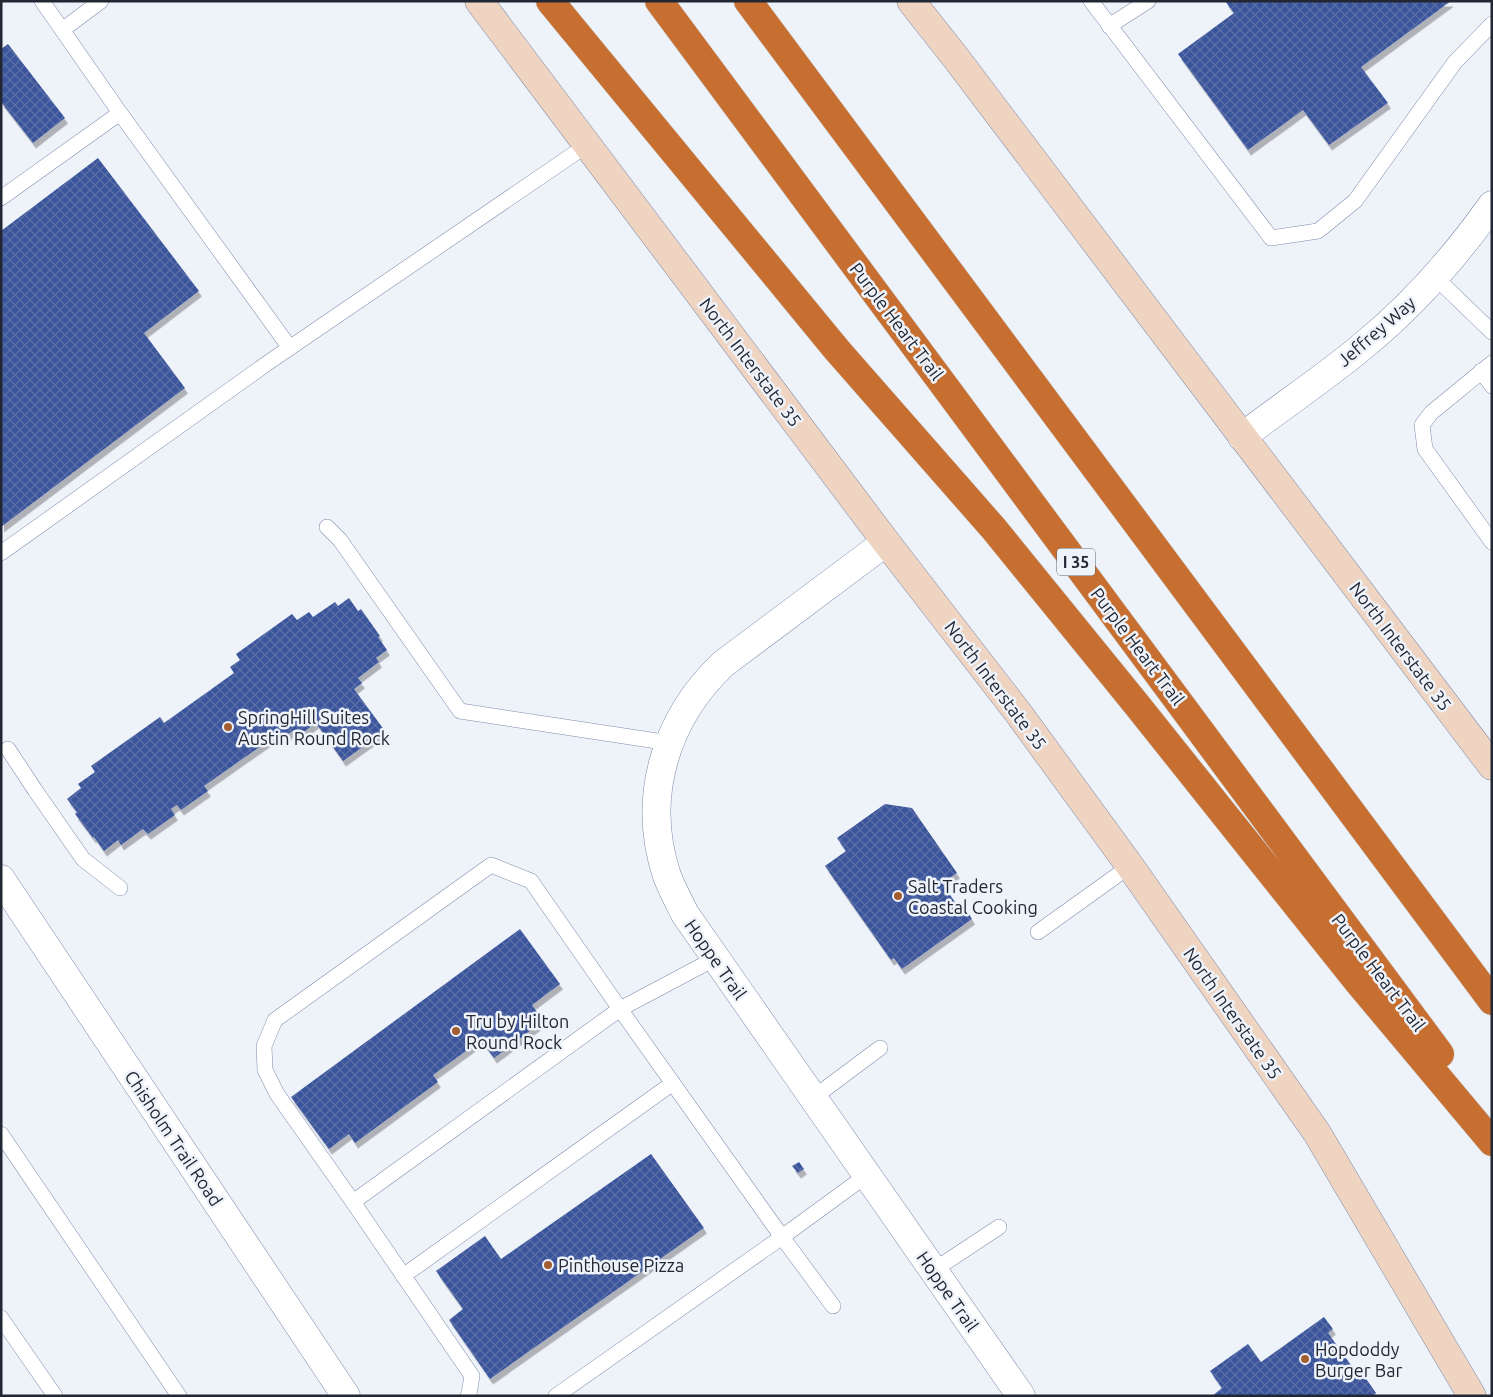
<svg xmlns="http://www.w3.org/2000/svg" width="1493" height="1397" font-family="Ubuntu,sans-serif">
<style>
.building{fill:url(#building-cross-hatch);filter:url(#shadow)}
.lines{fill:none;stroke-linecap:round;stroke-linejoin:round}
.service-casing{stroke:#7e8cab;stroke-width:16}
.minor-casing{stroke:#7e8cab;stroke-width:29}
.tertiary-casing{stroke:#7e8cab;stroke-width:29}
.secondary-casing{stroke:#7e8cab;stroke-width:29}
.motorway-casing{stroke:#cecfd2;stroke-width:29}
.service{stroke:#fff;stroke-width:15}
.minor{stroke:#fff;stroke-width:28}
.tertiary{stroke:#fff;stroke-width:28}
.secondary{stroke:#eed4c1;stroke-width:28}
.motorway{stroke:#c76f31;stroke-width:28}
.poi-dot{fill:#a25d30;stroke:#eef2f9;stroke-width:2}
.labels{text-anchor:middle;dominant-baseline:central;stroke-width:5;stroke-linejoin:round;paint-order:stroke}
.shield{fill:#eef2f9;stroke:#5f646f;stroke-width:1}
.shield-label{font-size:16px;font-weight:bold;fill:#222734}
.street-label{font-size:18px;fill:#222734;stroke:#eef2f9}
.poi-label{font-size:18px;fill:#222734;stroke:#eef2f9;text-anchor:start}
</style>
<defs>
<pattern id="building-cross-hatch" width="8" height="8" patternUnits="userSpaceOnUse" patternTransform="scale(1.25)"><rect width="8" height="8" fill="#3a559d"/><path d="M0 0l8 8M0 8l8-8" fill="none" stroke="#5b6fa6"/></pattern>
<filter id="shadow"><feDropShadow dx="3" dy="5.5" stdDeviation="0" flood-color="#0004"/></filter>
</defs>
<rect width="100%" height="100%" fill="#eef2f9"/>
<!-- building -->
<path class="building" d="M 1225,1 L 1451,1 L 1361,67 L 1388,103 L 1329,145 L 1303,110 L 1248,150 L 1178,54 L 1234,13 Z
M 8,44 L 65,118 L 33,143 L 1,102 L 1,49 Z
M 98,158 L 199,291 L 144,333 L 185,388 L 1,527 L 1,231 Z
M 349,598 L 358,611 L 361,609 L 380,636 L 378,637 L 387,650 L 376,658 L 379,662 L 358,678 L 362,683 L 354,689 L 385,731 L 343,761 L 316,723 L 298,736 L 294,730 L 281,739 L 278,734 L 204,786 L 208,791 L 181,810 L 177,805 L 171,809 L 175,815 L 148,834 L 143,829 L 121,845 L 118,840 L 104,851 L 94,837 L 93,838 L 75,814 L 77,812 L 67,799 L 81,788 L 78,784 L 95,772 L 91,766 L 160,717 L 164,723 L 234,673 L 230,667 L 240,660 L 236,654 L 292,614 L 297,620 L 309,612 L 313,617 L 335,602 L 338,606 Z
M 885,804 L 912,808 L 957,873 L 942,883 L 961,911 L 965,908 L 972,919 L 902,969 L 894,958 L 891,960 L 825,866 L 846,851 L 837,838 Z
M 520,929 L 560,984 L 532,1005 L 543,1021 L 494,1058 L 481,1040 L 433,1075 L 438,1082 L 355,1143 L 349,1134 L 329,1149 L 291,1097 Z
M 651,1154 L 704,1228 L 490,1379 L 449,1320 L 463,1309 L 436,1271 L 485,1236 L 501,1259 Z
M 799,1162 L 804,1169 L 798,1173 L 792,1166 Z
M 1324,1317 L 1333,1329 L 1328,1333 L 1356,1372 L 1360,1370 L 1376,1393 L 1372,1396 L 1212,1396 L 1222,1388 L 1210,1371 L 1248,1344 L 1261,1362 Z"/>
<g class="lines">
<defs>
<path id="service" d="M 42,1 L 120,113
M 1091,1 L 1271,238 L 1318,231 L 1355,201 L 1455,62 L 1492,24
M 1109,26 L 1148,1
M 62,30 L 101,1
M 1,198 L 120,113 L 290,348
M 1435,277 L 1492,332
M 1492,363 L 1431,413 L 1422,425 L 1425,449 L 1492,542
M 1481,371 L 1492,386
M 327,527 L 340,540 L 460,711 L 670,743
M 1,553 L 269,362 L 587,145
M 8,749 L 35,790 L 83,859 L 120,888
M 1038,932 L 1130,866
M 813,1098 L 880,1048
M 1,1134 L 179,1396
M 353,1202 L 620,1009 L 782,1237 L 556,1396
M 934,1270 L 999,1227
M 403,1276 L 673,1083
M 833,1306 L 782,1237 L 867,1175
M 1,1318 L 55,1396
M 468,1396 L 469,1394 L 472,1376 L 353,1202 L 277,1094 L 265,1070 L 264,1046 L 275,1020 L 491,865 L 531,881 L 620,1009 L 716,958"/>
<path id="minor" d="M 1242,437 C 1282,406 1325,378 1364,345 C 1413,305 1455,257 1492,205
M 886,542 L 723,664 C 665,719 641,798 667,876 C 672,889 679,902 685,914 L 1021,1396"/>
<path id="tertiary" d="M 1,879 L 346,1396"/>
<path id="secondary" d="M 479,1 L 886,542 L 1019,714 L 1130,866 L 1317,1133 L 1472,1396
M 911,1 L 956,58 L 1492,766"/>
<path id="motorway" d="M 550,1 L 837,350 L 994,529 L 1137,705 L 1358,982 L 1492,1142
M 659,1 L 1440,1054
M 748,1 L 1492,1001"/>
</defs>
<!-- service casing -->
<use href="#service" class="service-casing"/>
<!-- minor casing -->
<use href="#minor" class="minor-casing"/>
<!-- tertiary casing -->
<use href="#tertiary" class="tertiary-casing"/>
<!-- secondary casing -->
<use href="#secondary" class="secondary-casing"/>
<!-- motorway casing -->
<use href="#motorway" class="motorway-casing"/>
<!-- service -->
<use href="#service" class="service"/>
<!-- minor -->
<use href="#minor" class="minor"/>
<!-- tertiary -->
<use href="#tertiary" class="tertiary"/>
<!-- secondary -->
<use href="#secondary" class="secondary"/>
<!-- motorway -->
<use href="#motorway" class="motorway"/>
</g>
<!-- markers -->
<g class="poi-dot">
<circle cx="228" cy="727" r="5"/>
<circle cx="898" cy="896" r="5"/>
<circle cx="456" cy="1031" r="5"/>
<circle cx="548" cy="1265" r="5"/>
<circle cx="1305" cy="1359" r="5"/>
</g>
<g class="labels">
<!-- shield labels -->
<rect class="shield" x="1057" y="548.5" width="38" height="27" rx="4"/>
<g class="shield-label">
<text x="1076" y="562">I 35</text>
</g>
<!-- street labels -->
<g class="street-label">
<text transform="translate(897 321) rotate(53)">Purple Heart Trail</text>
<text transform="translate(1376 331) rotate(-41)">Jeffrey Way</text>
<text transform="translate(751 362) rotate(53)">North Interstate 35</text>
<text transform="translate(1138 646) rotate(53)">Purple Heart Trail</text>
<text transform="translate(1401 646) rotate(53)">North Interstate 35</text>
<text transform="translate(996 685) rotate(53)">North Interstate 35</text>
<text transform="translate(716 959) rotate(55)">Hoppe Trail</text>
<text transform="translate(1379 972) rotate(53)">Purple Heart Trail</text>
<text transform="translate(1233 1013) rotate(55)">North Interstate 35</text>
<text transform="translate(174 1138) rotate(56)">Chisholm Trail Road</text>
<text transform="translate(948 1291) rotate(55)">Hoppe Trail</text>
</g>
<!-- poi labels -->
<g class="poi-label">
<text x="238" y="717">SpringHill Suites<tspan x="238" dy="21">Austin Round Rock</tspan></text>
<text x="908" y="886">Salt Traders<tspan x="908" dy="21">Coastal Cooking</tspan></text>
<text x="466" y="1021">Tru by Hilton<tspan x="466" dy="21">Round Rock</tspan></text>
<text x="558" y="1265">Pinthouse Pizza</text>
<text x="1315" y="1349">Hopdoddy<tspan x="1315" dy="21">Burger Bar</tspan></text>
</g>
</g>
<!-- border -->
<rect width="1493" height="1397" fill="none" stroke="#222734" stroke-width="5"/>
</svg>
